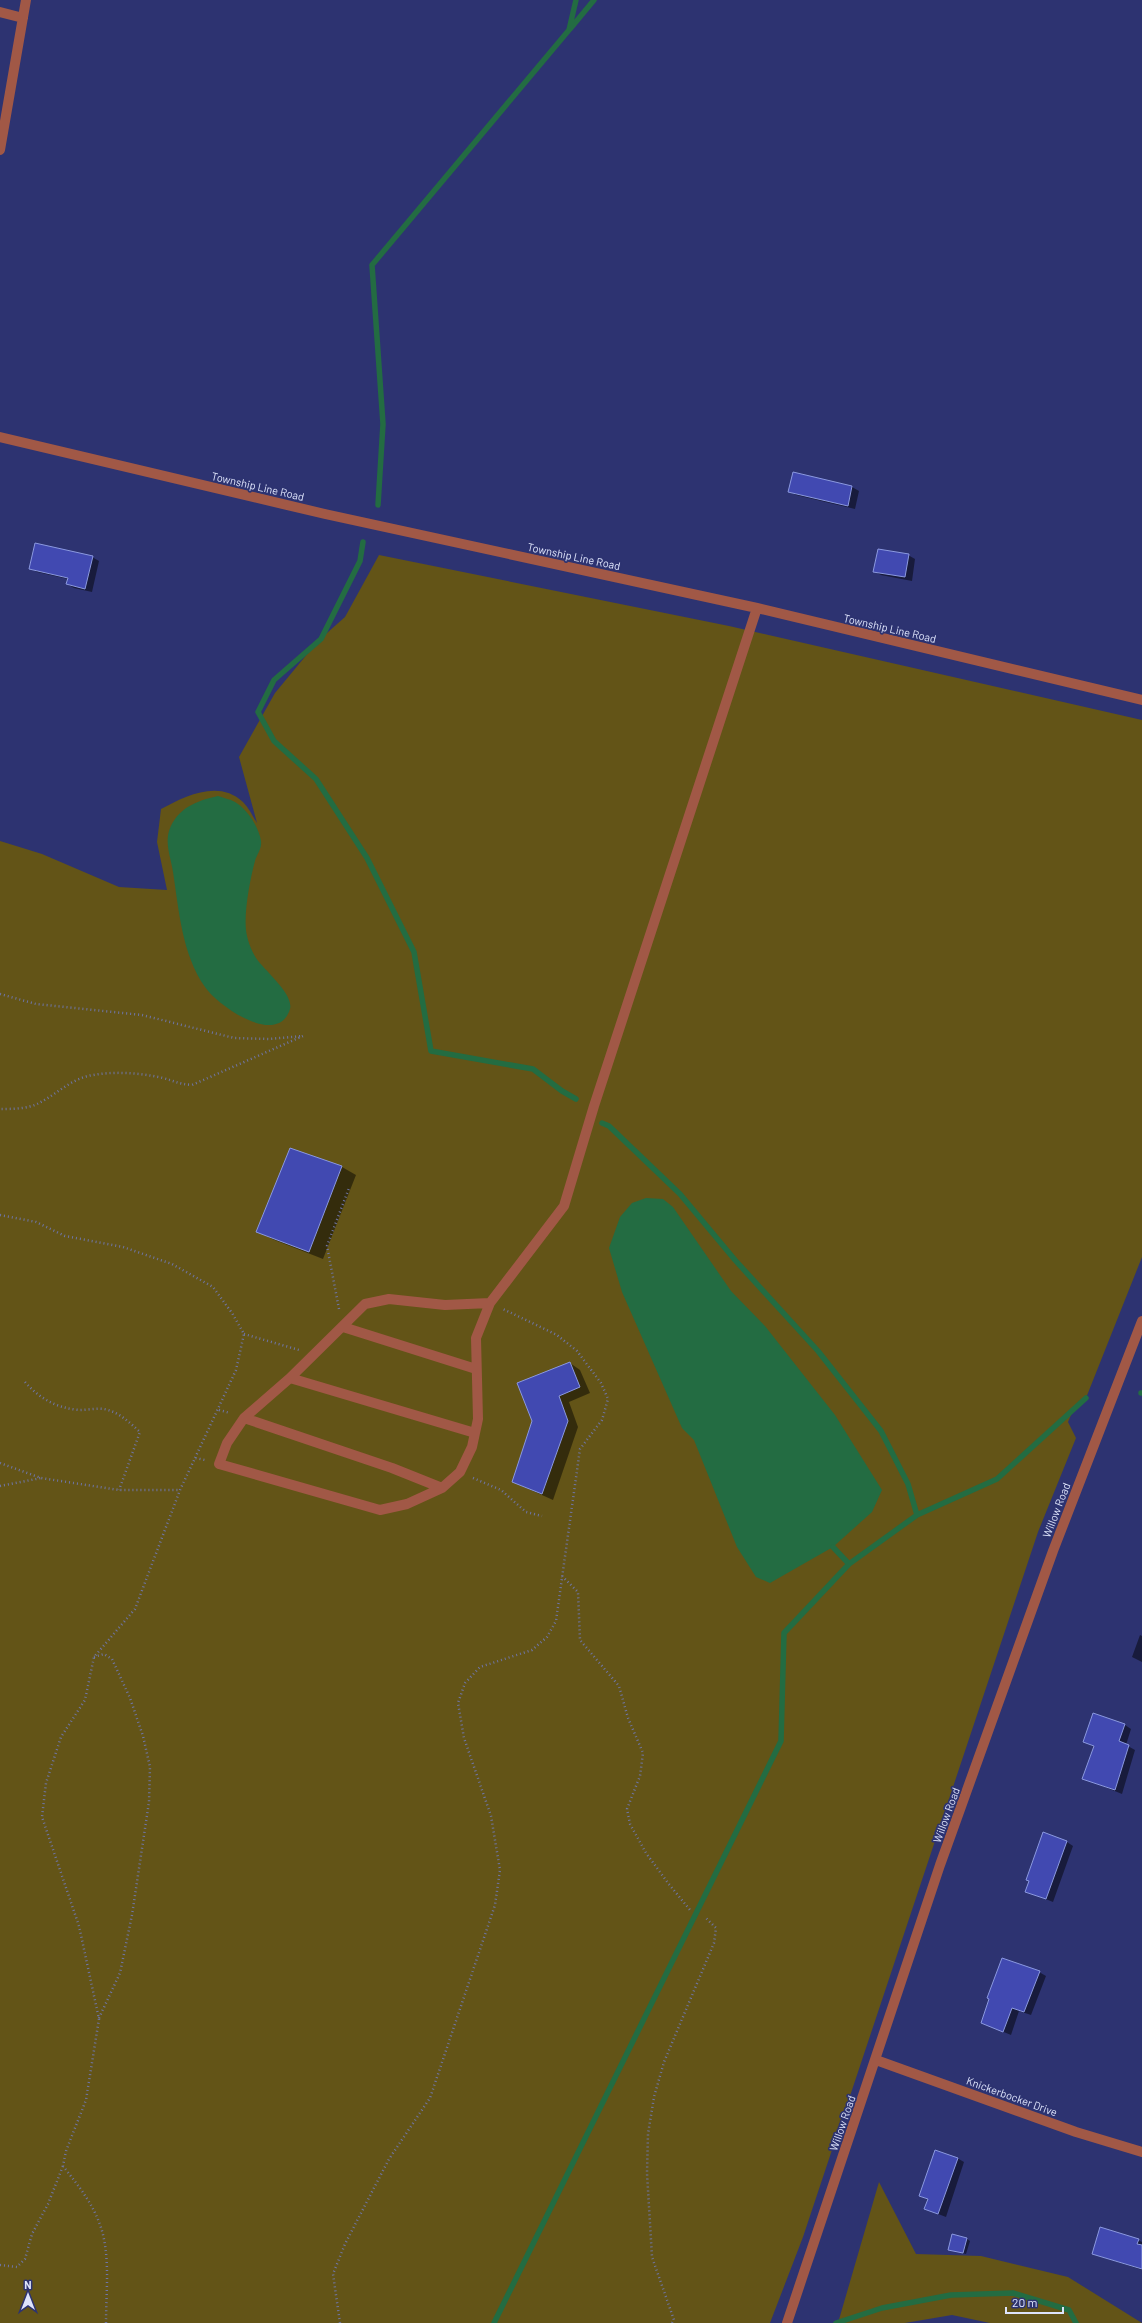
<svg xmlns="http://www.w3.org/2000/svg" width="1142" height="2323" font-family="Barlow,sans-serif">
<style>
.green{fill:#635417}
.water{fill:#236c42}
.shadow{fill:#0007}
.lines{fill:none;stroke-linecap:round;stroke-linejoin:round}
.stream{stroke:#236c42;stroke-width:5.5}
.building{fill:#4149b1;stroke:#8b99e0}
.path{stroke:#6f75a5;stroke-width:2.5;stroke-dasharray:1 3;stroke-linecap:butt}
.minor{stroke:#a15846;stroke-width:10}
.labels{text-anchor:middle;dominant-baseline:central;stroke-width:3.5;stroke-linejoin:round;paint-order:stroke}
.street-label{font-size:11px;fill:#dee4fb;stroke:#2d3371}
</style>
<rect width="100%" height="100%" fill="#2d3371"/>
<!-- green -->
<path class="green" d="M 379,555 L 729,626 L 1142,720 L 1142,1257 L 1086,1398 L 1074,1408 L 1068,1422 L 1076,1438 L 1038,1532 L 803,2237 L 770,2323 L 0,2323 L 0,841 L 42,854 L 119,887 L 167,890 L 157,842 L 161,809 C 185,796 219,779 243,802 C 249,808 253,817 257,823 L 239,757 L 275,693 L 318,641 L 345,617 Z
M 879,2182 L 916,2254 L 981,2256 L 1068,2277 L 1142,2323 L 990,2323 L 952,2315 L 905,2323 L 838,2323 Z"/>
<!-- water -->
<path class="water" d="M 218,796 C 223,798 230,799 235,802 C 247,809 259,827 261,841 C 262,849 257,854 255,861 C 250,879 244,912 246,930 C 247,939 251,950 256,958 C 264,970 294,994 290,1009 C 278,1048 218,1006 205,987 C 182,954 179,911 173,872 C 171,858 165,845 169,831 C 177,808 196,801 218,796 Z
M 646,1198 L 663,1199 L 673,1207 L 731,1291 L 765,1326 L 835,1415 L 882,1490 L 872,1512 L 833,1547 L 770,1583 L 756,1577 L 737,1547 L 694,1440 L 682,1428 L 622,1292 L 609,1248 L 620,1217 L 632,1203 Z"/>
<!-- shadow -->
<path class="shadow" d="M 794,473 L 852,487 L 859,491 L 855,509 L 796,495 L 789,491 Z
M 908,555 L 915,559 L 912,581 L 881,575 L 874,571 Z
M 92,557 L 99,561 L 92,592 L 74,588 L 67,584 L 68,579 L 37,572 L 30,568 Z
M 290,1150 L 342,1167 L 356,1175 L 323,1259 L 272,1239 L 257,1231 Z
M 570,1363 L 580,1370 L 590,1393 L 569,1402 L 578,1427 L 553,1500 L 513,1482 Z
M 1140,1635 L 1142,1636 L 1142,1662 L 1132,1657 Z
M 1125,1725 L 1131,1729 L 1126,1745 L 1135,1750 L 1122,1794 L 1083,1778 L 1094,1747 L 1084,1741 Z
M 1067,1842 L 1073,1846 L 1053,1902 L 1026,1891 Z
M 1039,1972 L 1046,1976 L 1031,2015 L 1019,2011 L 1011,2035 L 982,2023 Z
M 957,2158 L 964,2162 L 946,2217 L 925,2209 L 928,2200 L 921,2196 Z
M 967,2239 L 970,2241 L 966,2254 L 949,2249 Z
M 1138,2240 L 1142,2242 L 1142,2270 L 1093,2254 Z"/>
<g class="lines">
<!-- stream -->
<path class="stream" d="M 570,29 L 594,0
M 378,505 L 383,424 L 372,265 L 569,30 L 576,0
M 363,542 L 360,561 L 321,639 L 274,680 L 258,712 L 274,741 L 316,779 L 367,858 L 414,952 L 431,1051 L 533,1069 L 562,1091 L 576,1099
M 602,1123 L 609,1126 L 680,1194 L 735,1260 L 818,1351 L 881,1431 L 908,1484 L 917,1515
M 1141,1393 L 1142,1393
M 833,1547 L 849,1564 L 917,1515 L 997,1479 L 1086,1398
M 494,2323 L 781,1741 L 784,1633 L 849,1564
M 836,2323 L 882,2308 L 951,2295 L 1013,2293 L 1069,2310 L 1076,2323"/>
</g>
<!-- building -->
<path class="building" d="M 793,472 L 852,486 L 848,506 L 788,492 Z
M 35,543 L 93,556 L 85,589 L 66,584 L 68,578 L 29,569 Z
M 878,549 L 909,554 L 905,577 L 873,572 Z
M 290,1148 L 342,1166 L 309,1252 L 256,1232 Z
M 570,1362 L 580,1387 L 559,1396 L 568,1421 L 542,1494 L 512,1482 L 532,1421 L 517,1383 Z
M 1093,1713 L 1125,1724 L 1119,1741 L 1129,1745 L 1115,1790 L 1082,1779 L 1094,1746 L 1083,1742 Z
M 1043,1832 L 1067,1841 L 1046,1899 L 1025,1892 L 1029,1881 L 1026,1880 Z
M 1002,1958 L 1040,1971 L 1024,2012 L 1012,2008 L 1003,2032 L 981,2023 L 989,1999 L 987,1998 Z
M 935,2150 L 958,2158 L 938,2214 L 924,2209 L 928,2199 L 919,2196 Z
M 1100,2227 L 1139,2239 L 1137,2244 L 1142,2245 L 1142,2269 L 1092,2254 Z
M 952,2234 L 967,2238 L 963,2253 L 948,2250 Z"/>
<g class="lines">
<!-- path -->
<path class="path" d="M 0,994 L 36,1004 L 142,1015 L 234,1038 L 269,1039 L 303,1036 L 192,1085 C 179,1084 174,1081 163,1078 C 140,1073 116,1071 93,1075 C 72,1078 57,1094 39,1103 C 28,1109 12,1109 0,1109
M 0,1215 L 36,1222 L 65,1236 L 123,1247 L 172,1264 L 213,1287 L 232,1313 L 244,1334 L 236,1370 L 195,1458
M 339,1309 L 327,1246 L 349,1188
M 244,1334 L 299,1350
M 25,1382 C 39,1398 56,1408 79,1410 C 87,1410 96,1408 104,1409 C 119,1412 129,1422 140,1432 L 119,1490
M 219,1410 L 230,1413
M 0,1463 L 41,1478 L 119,1490 L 180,1490
M 473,1478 L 501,1490 L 526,1512 L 542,1516
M 0,1486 L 41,1478
M 562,1576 L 578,1592 L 580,1640 L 619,1686 L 628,1718 L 643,1753 L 640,1776 L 627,1809 L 630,1824 L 646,1853 L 668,1883 L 690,1910
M 94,1657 L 104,1654 L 112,1659 L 130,1698 L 143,1736 L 150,1767 L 149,1802 L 132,1915 L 120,1973 L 99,2018
M 0,2265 L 17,2267 L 25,2259 L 32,2234 L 48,2204 L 63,2166
M 106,2323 C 106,2291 111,2252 99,2222 C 91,2201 77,2184 63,2166 L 66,2151 L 86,2100 L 99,2019 L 79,1926 L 42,1817 L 46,1783 L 61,1737 L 85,1700 L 94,1657 L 135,1609 L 180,1490 L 195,1458 L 205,1460
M 340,2323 L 333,2274 L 345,2244 L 389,2159 L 430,2098 L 495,1905 L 500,1870 L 491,1816 L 464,1738 L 458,1703 L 465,1683 L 480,1667 L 532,1650 L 547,1637 L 556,1621 L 580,1449 L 602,1420 L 608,1399 L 601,1383 L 577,1351 L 557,1335 L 503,1309
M 672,2323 L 674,2320 L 652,2257 L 647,2173 L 648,2134 L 654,2097 L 664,2062 L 714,1943 L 716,1928 L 706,1918"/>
<!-- minor -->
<path class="minor" d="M 0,12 L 23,18
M 0,150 L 26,0
M 0,437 L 325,514 L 757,608 L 1142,700
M 490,1303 L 445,1305 L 389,1299 L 365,1304 L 290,1378 L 244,1418 L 227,1443 L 219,1464 L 380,1510 L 407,1504 L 442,1488 L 460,1472 L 472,1447 L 478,1419 L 476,1338 L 490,1303 L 564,1206 L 594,1106 L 757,608
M 343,1327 L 476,1369
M 290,1378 L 475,1433
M 244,1418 L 392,1468 L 442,1488
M 876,2060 L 1076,2132 L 1142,2152
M 787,2323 L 940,1865 L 1053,1551 L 1142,1321"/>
</g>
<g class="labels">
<!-- street labels -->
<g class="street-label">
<text transform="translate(258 486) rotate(13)">Township Line Road</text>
<text transform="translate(574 556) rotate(12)">Township Line Road</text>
<text transform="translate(890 628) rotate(13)">Township Line Road</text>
<text transform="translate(1056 1510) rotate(-69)">Willow Road</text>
<text transform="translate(946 1815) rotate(-70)">Willow Road</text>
<text transform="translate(1012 2096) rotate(20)">Knickerbocker Drive</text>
<text transform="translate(842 2123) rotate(-71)">Willow Road</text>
</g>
</g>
<!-- north arrow -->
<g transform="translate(28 2295)" stroke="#2d3371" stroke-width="3" paint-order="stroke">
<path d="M0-3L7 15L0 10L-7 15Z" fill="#dee4fb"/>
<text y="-6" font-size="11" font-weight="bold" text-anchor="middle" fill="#dee4fb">N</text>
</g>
<!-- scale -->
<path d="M1006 2307v6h57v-6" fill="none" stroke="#dee4fb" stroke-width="2"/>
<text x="1012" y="2307" font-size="12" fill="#dee4fb" stroke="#2d3371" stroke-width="3" paint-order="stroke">20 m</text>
</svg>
